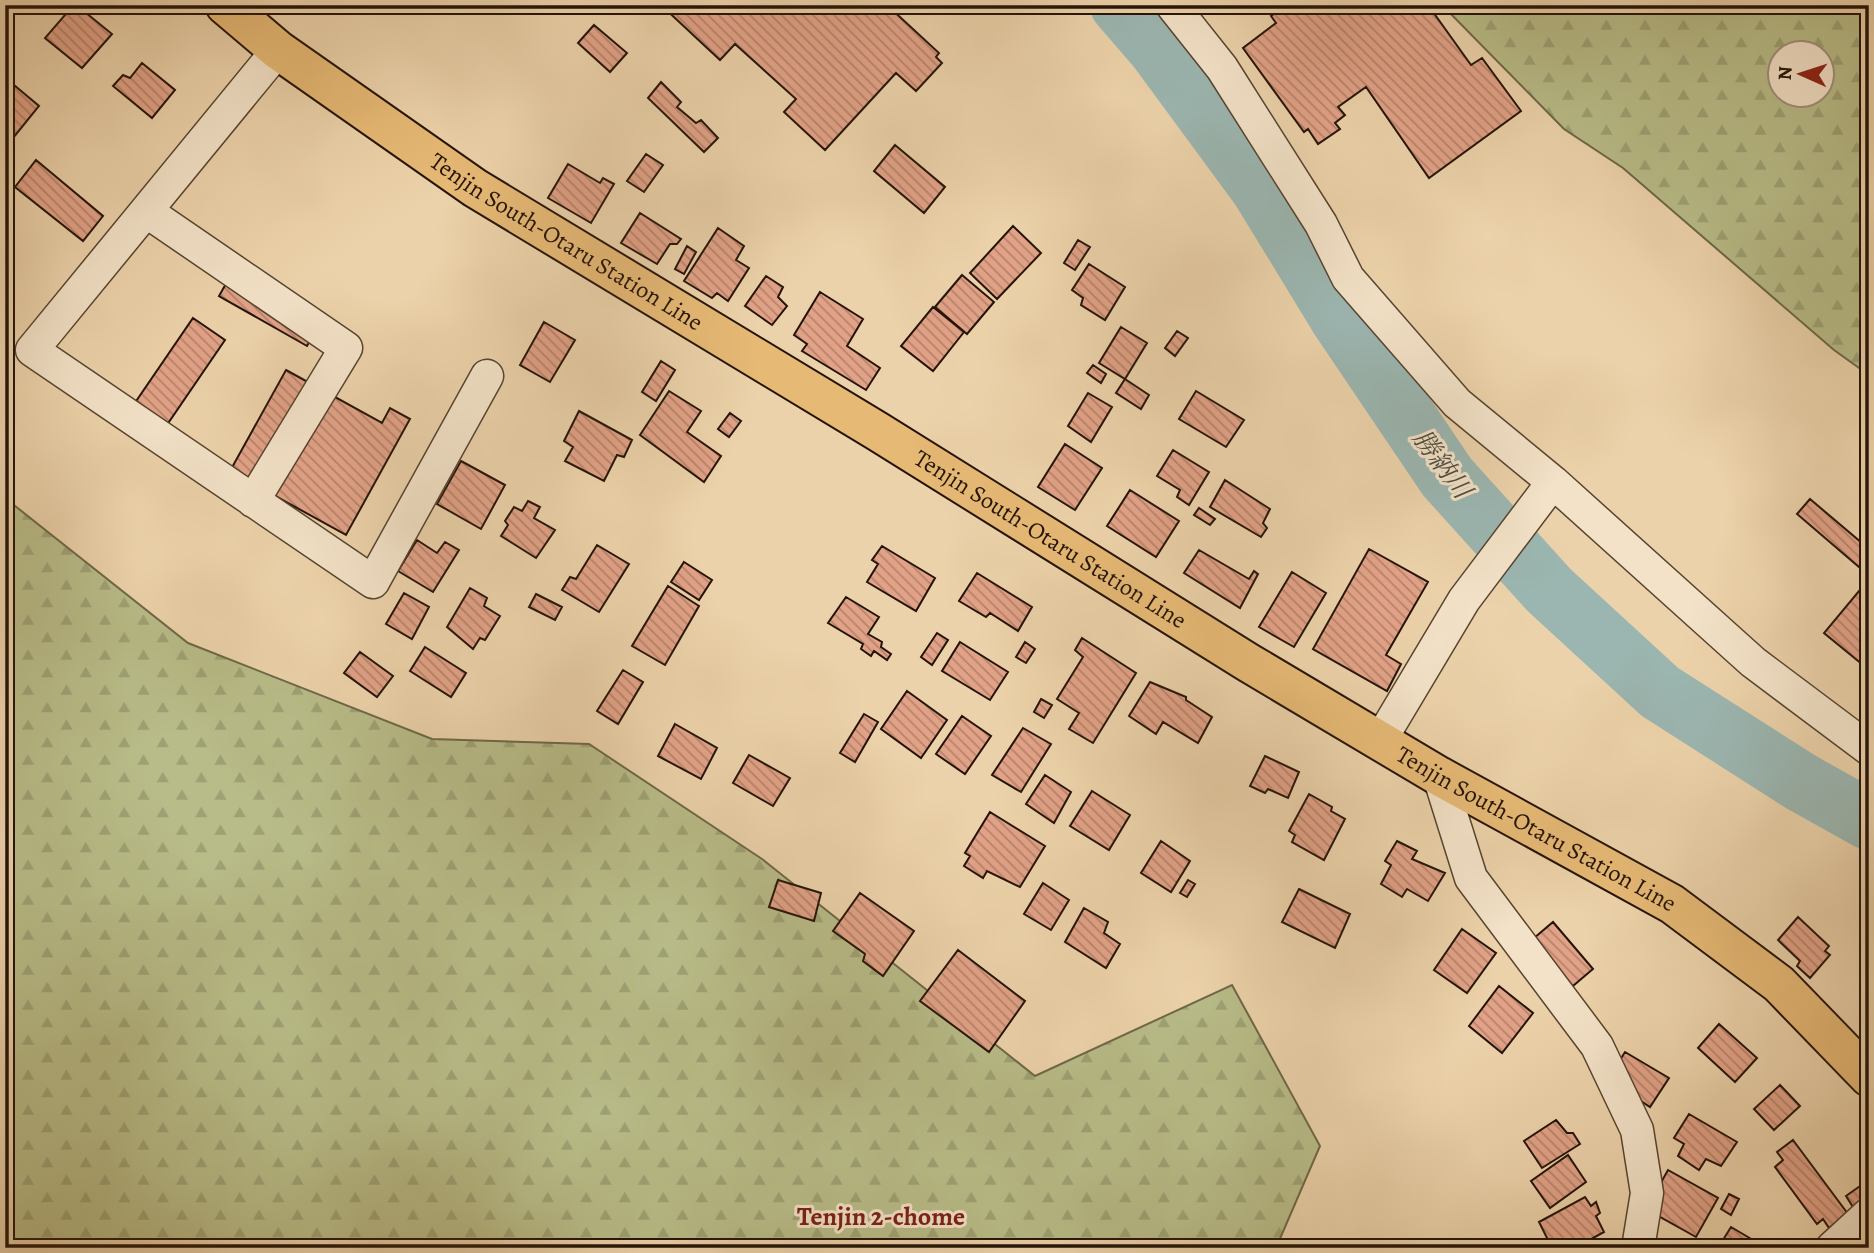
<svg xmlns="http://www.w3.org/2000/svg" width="1874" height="1253" font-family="Alegreya,'Noto Serif JP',serif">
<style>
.forest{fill:url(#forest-firs);stroke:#6e6848;stroke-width:2;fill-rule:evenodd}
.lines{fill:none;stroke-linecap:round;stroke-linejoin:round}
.river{stroke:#9bb6b1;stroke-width:60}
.building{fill:url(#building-back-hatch);stroke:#241408;stroke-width:2}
.minor-casing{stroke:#564430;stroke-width:35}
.major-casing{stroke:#241408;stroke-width:42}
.minor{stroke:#f3e2c8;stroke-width:32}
.major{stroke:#e6b975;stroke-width:38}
.labels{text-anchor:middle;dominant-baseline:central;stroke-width:6;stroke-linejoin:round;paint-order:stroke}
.street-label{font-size:24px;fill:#241408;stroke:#f3e2c8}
.water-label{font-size:26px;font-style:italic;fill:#4e4d43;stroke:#f3e2c8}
.neighbourhood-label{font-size:26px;font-weight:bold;fill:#7a1f14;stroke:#f3e2c8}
</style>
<defs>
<pattern id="forest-firs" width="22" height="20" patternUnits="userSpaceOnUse" patternTransform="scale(1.75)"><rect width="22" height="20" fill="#b8bc88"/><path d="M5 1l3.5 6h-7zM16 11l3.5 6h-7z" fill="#9ea174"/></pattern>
<pattern id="building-back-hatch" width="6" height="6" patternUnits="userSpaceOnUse" patternTransform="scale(1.75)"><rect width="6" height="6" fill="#e2a287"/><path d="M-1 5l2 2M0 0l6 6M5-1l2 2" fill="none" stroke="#b7836c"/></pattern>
</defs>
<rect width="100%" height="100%" fill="#ecd2aa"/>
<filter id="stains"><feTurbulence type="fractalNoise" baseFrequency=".00286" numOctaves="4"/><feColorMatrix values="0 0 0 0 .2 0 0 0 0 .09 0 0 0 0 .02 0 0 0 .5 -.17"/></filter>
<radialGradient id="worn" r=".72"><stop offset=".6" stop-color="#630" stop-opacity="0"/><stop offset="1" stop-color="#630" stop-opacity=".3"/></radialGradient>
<!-- forest -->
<path class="forest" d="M 1442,5 L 1869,5 L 1869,375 L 1834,350 L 1623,168 L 1564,129 ZM 1780,52 L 1822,52 L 1822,94 L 1780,94 Z
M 5,498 L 188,643 L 432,739 L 589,744 L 762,859 L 1035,1076 L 1232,985 L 1320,1146 L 1276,1248 L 5,1248 Z"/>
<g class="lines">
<!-- river -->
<path class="river" d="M 1120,5 L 1158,49 L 1261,189 L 1341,320 L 1447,477 L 1549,590 L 1660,692 L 1801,782 L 1869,820"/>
</g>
<!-- building -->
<path class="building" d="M 661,5 L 887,5 L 939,53 L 936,57 L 942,63 L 916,91 L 896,73 L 825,150 L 784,112 L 796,99 L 735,44 L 720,60 Z
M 1285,5 L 1428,5 L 1471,65 L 1482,58 L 1521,111 L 1429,178 L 1366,87 L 1338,107 L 1345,115 L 1335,123 L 1340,129 L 1318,144 L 1308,129 L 1304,132 L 1243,48 L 1276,23 L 1271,16 Z
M 71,8 L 76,11 L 80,8 L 112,34 L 82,68 L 45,38 Z
M 594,25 L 627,53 L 610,72 L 578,43 Z
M 142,63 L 175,90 L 152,118 L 113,86 L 123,75 L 130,78 Z
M 8,80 L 39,106 L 13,138 L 5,132 L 5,83 Z
M 661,82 L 681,102 L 677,107 L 696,123 L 701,120 L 718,138 L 704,152 L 648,98 Z
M 895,145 L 945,187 L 924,213 L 874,171 Z
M 646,154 L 663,165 L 644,192 L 627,181 Z
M 36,160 L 103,216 L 83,241 L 15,187 Z
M 568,164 L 600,183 L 603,178 L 614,184 L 591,223 L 548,198 Z
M 640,213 L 681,239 L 677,244 L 670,244 L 657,264 L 621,243 Z
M 1013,226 L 1041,253 L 997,299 L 970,273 Z
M 718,228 L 744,246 L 736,260 L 749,268 L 728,301 L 717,293 L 712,298 L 684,281 Z
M 1078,240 L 1090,247 L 1075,270 L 1064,263 Z
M 687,246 L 696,252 L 684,274 L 675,269 Z
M 237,264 L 325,314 L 307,346 L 219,296 Z
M 1089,264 L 1125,287 L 1105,320 L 1081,305 L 1083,298 L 1072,290 Z
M 962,275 L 994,302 L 967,334 L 935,307 Z
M 766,276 L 783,287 L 778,297 L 787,306 L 772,325 L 745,306 Z
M 820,292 L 863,319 L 847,346 L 880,368 L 866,390 L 802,351 L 807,344 L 794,335 Z
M 933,307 L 964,332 L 933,371 L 901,346 Z
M 193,318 L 225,340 L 160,435 L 128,413 Z
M 544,322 L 575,340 L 550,382 L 520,365 Z
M 1121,327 L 1147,343 L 1125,379 L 1099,363 Z
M 1177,331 L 1188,338 L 1175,356 L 1165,348 Z
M 661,361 L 675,370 L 656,401 L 642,392 Z
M 1093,365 L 1106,374 L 1101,383 L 1087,373 Z
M 286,370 L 382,423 L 390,408 L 410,419 L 346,535 L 230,471 Z
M 1125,379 L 1149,395 L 1141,409 L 1116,393 Z
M 669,391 L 701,411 L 687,432 L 721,456 L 704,482 L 640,435 Z
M 1196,391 L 1244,420 L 1226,447 L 1179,419 Z
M 1088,393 L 1112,407 L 1091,442 L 1068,426 Z
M 579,411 L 632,440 L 624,457 L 617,455 L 604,481 L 565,461 L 573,447 L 564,441 Z
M 730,413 L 741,421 L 729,437 L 718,429 Z
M 1065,444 L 1102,468 L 1075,510 L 1038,487 Z
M 1173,450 L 1209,472 L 1189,505 L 1177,497 L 1180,490 L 1157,476 Z
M 461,461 L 505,485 L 481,529 L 437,504 Z
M 1225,480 L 1270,509 L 1263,523 L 1267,528 L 1261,537 L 1210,507 Z
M 1130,490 L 1179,521 L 1156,557 L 1107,526 Z
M 1810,499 L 1869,549 L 1869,555 L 1859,567 L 1797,514 Z
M 528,501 L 540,507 L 534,518 L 555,530 L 536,558 L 501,536 L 508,525 L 505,521 L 514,507 L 522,511 Z
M 1199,508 L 1215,519 L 1210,525 L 1194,515 Z
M 417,540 L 437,553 L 445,542 L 459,550 L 433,592 L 398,571 Z
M 597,545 L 629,564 L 599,612 L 562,590 L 570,577 L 576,579 Z
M 882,546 L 935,578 L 916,611 L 867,582 L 878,564 L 872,560 Z
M 1369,549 L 1428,582 L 1386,655 L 1401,664 L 1387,691 L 1313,649 Z
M 1199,550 L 1249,579 L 1254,571 L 1258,574 L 1240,608 L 1184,573 Z
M 684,562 L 712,580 L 699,600 L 671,582 Z
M 1292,572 L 1326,593 L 1294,647 L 1259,627 Z
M 977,573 L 1032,607 L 1018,631 L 990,613 L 986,617 L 959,601 Z
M 1869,579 L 1869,670 L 1824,633 Z
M 668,586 L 699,606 L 665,665 L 632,646 Z
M 470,588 L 487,598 L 484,606 L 500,616 L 485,640 L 480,638 L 473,649 L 447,627 Z
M 404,593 L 429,607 L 412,639 L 386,624 Z
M 536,594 L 562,607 L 555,620 L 529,607 Z
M 846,597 L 879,617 L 868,634 L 882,642 L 881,647 L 891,654 L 887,660 L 874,651 L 871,656 L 861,649 L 863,644 L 828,623 Z
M 937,633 L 948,640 L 932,665 L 921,657 Z
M 1082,638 L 1136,673 L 1093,743 L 1069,729 L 1079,713 L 1057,699 L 1083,657 L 1075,650 Z
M 960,642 L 1008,672 L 990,700 L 942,671 Z
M 1025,642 L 1035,649 L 1026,663 L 1016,657 Z
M 425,647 L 466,673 L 451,697 L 410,671 Z
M 360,652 L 393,676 L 377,697 L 344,673 Z
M 623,670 L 643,682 L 618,724 L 597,711 Z
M 1150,682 L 1186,697 L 1186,700 L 1212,717 L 1198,743 L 1163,722 L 1156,734 L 1129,716 Z
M 907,691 L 947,720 L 921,758 L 881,729 Z
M 1041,699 L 1052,705 L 1044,718 L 1034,712 Z
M 864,714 L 878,722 L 855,762 L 840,753 Z
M 962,716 L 991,736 L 965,774 L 936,754 Z
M 675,724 L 717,748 L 701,779 L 658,756 Z
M 1023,728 L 1051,744 L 1021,792 L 992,775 Z
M 749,755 L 790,778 L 773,806 L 733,783 Z
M 1265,756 L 1299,772 L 1288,798 L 1268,789 L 1265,793 L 1250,786 Z
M 1045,775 L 1071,792 L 1054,823 L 1026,804 Z
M 1092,791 L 1130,815 L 1109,850 L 1070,826 Z
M 1309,794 L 1332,807 L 1331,811 L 1345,819 L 1324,860 L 1292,842 L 1295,835 L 1289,831 Z
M 990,812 L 1045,846 L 1020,887 L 987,871 L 983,878 L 964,866 L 970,856 L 965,853 Z
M 1161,841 L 1190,861 L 1171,892 L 1141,873 Z
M 1397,841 L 1417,851 L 1412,859 L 1445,873 L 1428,901 L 1407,889 L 1402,897 L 1381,884 L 1391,865 L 1385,861 Z
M 778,880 L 821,893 L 814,921 L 769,907 Z
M 1188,880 L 1195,884 L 1187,897 L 1180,893 Z
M 1043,883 L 1069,900 L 1051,930 L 1024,914 Z
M 1299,889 L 1350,914 L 1335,948 L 1282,922 Z
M 860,893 L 914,931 L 883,976 L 863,961 L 865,954 L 833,931 Z
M 1084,908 L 1108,922 L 1104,933 L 1120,944 L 1106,968 L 1065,942 Z
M 1798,917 L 1829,946 L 1825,951 L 1830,955 L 1810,978 L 1797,966 L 1800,961 L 1778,940 Z
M 1553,922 L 1593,969 L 1567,991 L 1527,944 Z
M 1462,929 L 1496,953 L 1467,993 L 1434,970 Z
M 958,950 L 1025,1001 L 989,1052 L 920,1001 Z
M 1499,986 L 1533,1013 L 1502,1053 L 1469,1026 Z
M 1719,1024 L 1757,1058 L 1735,1082 L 1698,1048 Z
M 1625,1052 L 1669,1078 L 1650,1107 L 1608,1079 Z
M 1780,1085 L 1800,1106 L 1774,1130 L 1754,1109 Z
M 1689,1114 L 1737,1142 L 1721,1166 L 1706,1159 L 1699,1170 L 1678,1156 L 1684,1144 L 1674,1138 Z
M 1556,1120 L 1567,1133 L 1573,1133 L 1580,1144 L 1542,1168 L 1524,1141 Z
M 1793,1140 L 1848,1214 L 1829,1228 L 1823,1219 L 1817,1224 L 1775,1167 L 1783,1160 L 1777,1152 Z
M 1568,1155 L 1586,1182 L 1550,1208 L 1531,1181 Z
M 1668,1170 L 1718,1198 L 1696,1237 L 1646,1209 Z
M 1863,1184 L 1869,1196 L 1853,1207 L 1846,1196 Z
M 1729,1194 L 1739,1199 L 1731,1215 L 1721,1209 Z
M 1585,1197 L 1591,1206 L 1596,1202 L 1600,1213 L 1596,1216 L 1604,1232 L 1575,1248 L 1552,1248 L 1539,1222 Z
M 1731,1227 L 1753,1240 L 1748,1248 L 1718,1248 Z"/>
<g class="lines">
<defs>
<path id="minor" d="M 1172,5 L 1222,68 L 1321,224 L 1348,278 L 1457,403 L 1553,482 L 1753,662 L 1869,749
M 278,50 L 32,350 L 373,582 L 487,376
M 146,211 L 346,348 L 253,501
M 1381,739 L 1464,600 L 1553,482
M 1439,776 L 1471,878 L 1597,1046 L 1637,1130 L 1647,1193 L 1638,1248
M 1832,1248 L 1869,1214"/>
<g id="major">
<path id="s1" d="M 225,5 L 278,50 L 475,188 L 877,431 L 1249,663 L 1439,776 L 1672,904 L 1779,984 L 1869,1077"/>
</g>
</defs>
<!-- minor casing -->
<use href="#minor" class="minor-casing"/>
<!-- major casing -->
<use href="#major" class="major-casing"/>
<!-- minor -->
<use href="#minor" class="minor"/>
<!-- major -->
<use href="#major" class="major"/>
</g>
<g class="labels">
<!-- street labels -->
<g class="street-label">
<text stroke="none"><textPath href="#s1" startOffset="416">Tenjin South-Otaru Station Line</textPath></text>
<text stroke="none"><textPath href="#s1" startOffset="984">Tenjin South-Otaru Station Line</textPath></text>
<text stroke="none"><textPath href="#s1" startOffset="1550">Tenjin South-Otaru Station Line</textPath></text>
</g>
<!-- water labels -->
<g class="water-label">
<text transform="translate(1442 464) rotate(53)">勝納川</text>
</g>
<!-- neighbourhood labels -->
<g class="neighbourhood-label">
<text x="881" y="1216">Tenjin 2-chome</text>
</g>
</g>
<!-- margin -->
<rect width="1874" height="1253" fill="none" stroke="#ecd2aa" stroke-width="28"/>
<rect x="7" y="7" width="1860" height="1239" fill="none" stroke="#241408" stroke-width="3.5"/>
<rect x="14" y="14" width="1846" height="1225" fill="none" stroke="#241408" stroke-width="2"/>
<!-- north arrow -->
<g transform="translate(1801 74) rotate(273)"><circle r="33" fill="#f3e2c8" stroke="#a0907b" stroke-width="2"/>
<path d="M0-5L12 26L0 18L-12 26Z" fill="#8f2418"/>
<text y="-10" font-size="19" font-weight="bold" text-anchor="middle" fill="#241408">N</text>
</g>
<rect width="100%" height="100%" filter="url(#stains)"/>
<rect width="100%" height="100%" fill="url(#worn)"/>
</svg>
